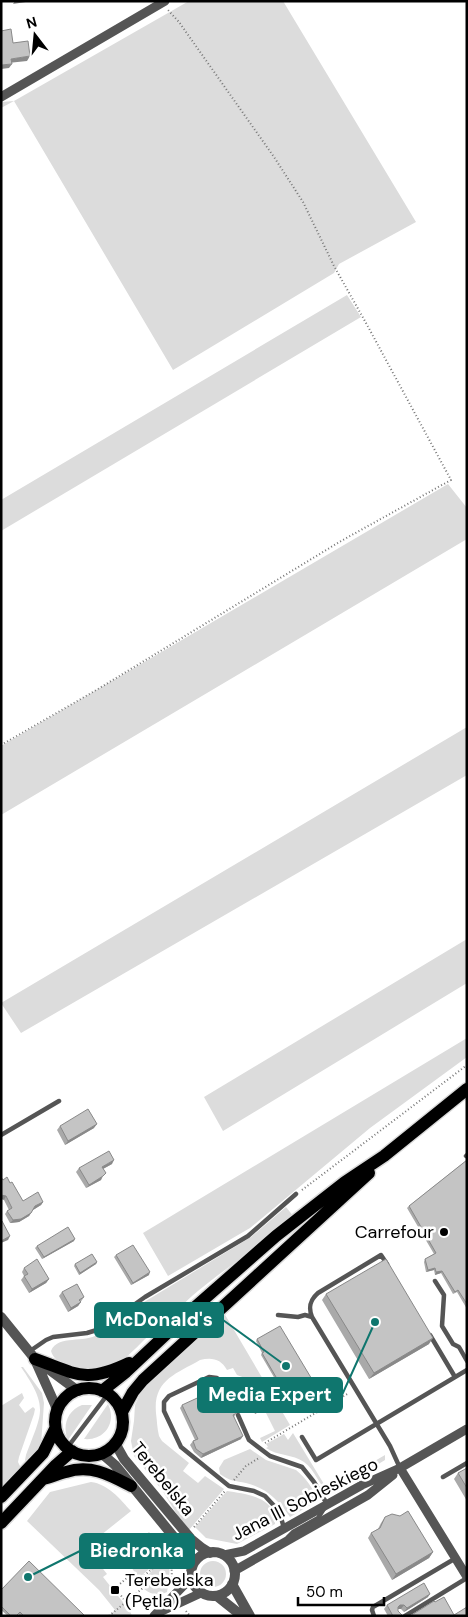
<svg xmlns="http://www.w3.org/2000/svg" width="468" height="1617" font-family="'DM Sans',sans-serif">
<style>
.green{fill:#dcdcdc}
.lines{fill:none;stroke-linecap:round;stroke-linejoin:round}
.primary-casing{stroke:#dbdbdb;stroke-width:15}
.path{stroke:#777;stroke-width:2;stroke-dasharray:1 2.5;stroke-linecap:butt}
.service{stroke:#555;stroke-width:4.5}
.minor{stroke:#555;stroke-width:9}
.tertiary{stroke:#555;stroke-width:10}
.primary{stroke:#000;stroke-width:12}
.wall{fill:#a9a9a9}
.shaded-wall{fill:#898989}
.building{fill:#c4c4c4;stroke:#898989}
.poi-dot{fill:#000;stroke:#fff;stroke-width:2}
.labels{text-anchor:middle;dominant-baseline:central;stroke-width:5;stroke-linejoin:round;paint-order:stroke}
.poi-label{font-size:18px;fill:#000;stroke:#fff;text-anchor:end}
.street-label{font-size:18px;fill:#000;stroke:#fff}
.leader{fill:none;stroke:#0f766e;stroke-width:2}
.callout-dot{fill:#0f766e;stroke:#fff;stroke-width:2}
.callout{fill:#0f766e;stroke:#0f766e;stroke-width:2}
.callout-label{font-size:19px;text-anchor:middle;font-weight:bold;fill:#fff}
</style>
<rect width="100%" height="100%" fill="#fff"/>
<!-- green -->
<path class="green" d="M 189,1 L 283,1 L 416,222 L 339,264 L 334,273 L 173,370 L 14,101 L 1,108 L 1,102 L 14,101 Z
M 347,295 L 361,317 L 1,531 L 1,500 Z
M 448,484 L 467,508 L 467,539 L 1,815 L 1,746 Z
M 467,727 L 467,775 L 21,1033 L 1,1003 Z
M 467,939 L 467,983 L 223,1131 L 204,1097 Z
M 467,1038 L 467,1057 L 370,1128 L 250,1228 L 168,1276 L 143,1233 Z
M 286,1207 L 294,1217 C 283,1225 272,1235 261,1243 C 238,1261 214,1277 192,1296 C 176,1311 160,1326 144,1340 C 135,1349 124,1361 112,1366 C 95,1373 57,1371 51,1351 C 58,1334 85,1344 98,1334 L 100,1335 L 131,1310 L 251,1237 Z
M 224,1313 L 290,1425 L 262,1442 L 260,1438 L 275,1431 L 265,1411 L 270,1408 L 260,1388 L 256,1389 L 253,1383 L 250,1384 L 245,1378 L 237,1375 L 233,1368 L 227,1370 C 221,1359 212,1357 200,1360 C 176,1374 153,1380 156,1413 C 157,1420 157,1428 159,1436 L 162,1441 L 189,1463 L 183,1471 L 198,1483 L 205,1476 L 224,1489 L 189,1530 L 176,1513 L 162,1490 L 134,1456 L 131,1441 L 134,1421 L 135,1405 L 143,1388 Z
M 21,1367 L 23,1367 L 42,1393 L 44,1403 L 41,1445 L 27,1463 L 25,1460 L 26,1455 C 42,1412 49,1408 21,1367 Z
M 22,1393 L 24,1398 L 19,1405 L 25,1413 L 33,1407 L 35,1409 L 34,1414 L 19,1457 L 18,1462 L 21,1468 L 1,1490 L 1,1406 Z
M 108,1404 C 117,1422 105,1441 84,1439 Z
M 82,1405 L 92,1405 L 68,1440 C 62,1426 67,1411 82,1405 Z
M 293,1433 L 327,1489 L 385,1455 L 385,1460 L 329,1494 C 319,1485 315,1470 304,1462 C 293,1454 277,1456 266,1448 L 268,1447 L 266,1444 L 284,1434 L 288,1440 Z
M 250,1449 L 266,1460 L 296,1470 C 305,1477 315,1490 317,1501 L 290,1517 C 278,1500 267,1488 246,1483 C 236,1481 229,1481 220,1474 L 219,1468 L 224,1460 Z
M 91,1482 C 108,1484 120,1499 131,1511 L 86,1547 L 107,1574 L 103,1577 L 130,1611 L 132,1616 L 109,1616 L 115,1610 L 99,1590 L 27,1521 L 50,1492 Z
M 227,1491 C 246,1494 277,1497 275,1524 L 237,1544 L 206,1538 L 195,1527 Z
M 149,1532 C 162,1543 172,1559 169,1576 L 155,1575 L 144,1584 L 141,1581 L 152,1571 L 149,1569 L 139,1578 L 131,1567 L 136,1563 C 128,1548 138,1540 149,1532 Z
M200 1574a13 13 0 1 1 26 0a13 13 0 1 1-26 0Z
M 156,1580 L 169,1581 L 167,1592 C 159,1596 151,1595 144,1589 Z"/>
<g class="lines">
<defs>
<path id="primary" d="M 35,1359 C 77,1374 85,1384 129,1363
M55 1422a34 34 0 1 1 68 0a34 34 0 1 1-68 0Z
M 102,1391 L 126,1372 L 194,1308 L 276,1236 L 345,1182 L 384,1156 L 467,1089
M 122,1412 L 133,1392 L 143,1380 L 369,1173
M 43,1479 C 51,1477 58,1474 66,1472 C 91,1464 110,1475 131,1486
M 1,1497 L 43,1453 L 55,1429
M 1,1523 L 56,1465 L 72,1451"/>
</defs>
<!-- primary casing -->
<use href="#primary" class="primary-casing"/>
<!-- path -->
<path class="path" d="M 1,745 L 98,689 L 341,541 L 451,480 L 366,323 L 334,266 L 303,202 L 274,157 L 179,22 L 168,10
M 302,1190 L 467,1065
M 265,1443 L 349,1393
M 234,1480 L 246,1466 L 259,1458
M 194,1527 L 225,1491
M 126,1602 L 115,1588 L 133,1573 L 144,1586
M 186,1611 L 190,1616
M 109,1616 L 155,1578 L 172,1578 L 171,1555 L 167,1556 L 139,1580"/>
<!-- service -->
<path class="service" d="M 1,1135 L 59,1101
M 466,1156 L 467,1155
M 387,1264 L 381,1255 L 318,1293 C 310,1300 308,1307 312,1317 L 390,1446 L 400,1468
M 435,1281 L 444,1295 L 442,1326 L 453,1344 L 459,1347 L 467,1361
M 278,1315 L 298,1317 L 305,1315 L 312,1317
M 430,1335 L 455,1377
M 30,1351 L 46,1340 L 53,1337 L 87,1333 L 100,1329 L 145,1297 L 248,1236 L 296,1194
M 231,1399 L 223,1382 L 217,1378 L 209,1377 L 169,1396 L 164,1402 L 164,1411 L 181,1447 L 229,1486 L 254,1491 L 265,1496 L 279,1511 L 284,1528
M 238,1415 L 249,1440 L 270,1456 L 302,1467 L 314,1482 L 327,1504 L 318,1518 L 293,1532 L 288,1537
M 302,1437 L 316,1460 L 467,1370
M 67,1448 L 108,1394
M 443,1477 L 467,1463
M 374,1616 L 372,1610 L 373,1607 L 456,1558
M 405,1616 L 467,1578"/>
<!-- minor -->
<path class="minor" d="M 1,97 L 165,1
M 400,1468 L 467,1577
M 224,1555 L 244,1551 L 362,1485 L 400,1468 L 467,1429
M 234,1571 L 368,1495 L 393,1475
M 162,1611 L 201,1593
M 154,1616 L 186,1583 L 191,1576"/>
<!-- tertiary -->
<path class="tertiary" d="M 1,1317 L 35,1359 L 78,1391
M 36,1362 L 57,1409
M 115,1443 L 124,1459 L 191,1539 L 202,1548 L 210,1553
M 101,1453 L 115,1465 L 182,1547 L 192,1566
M191 1574a22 22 0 1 1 44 0a22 22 0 1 1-44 0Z
M 232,1584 L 250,1616
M 217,1596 L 242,1616"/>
<!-- primary -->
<use href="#primary" class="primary"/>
</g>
<!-- wall -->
<path class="wall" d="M 60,1126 L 94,1128 L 65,1145 L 57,1130 Z
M 467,1160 L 467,1309 L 457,1292 L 453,1294 L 441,1273 L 435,1275 L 434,1270 L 426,1272 L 424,1262 L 425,1259 L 434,1254 L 407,1208 L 409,1206 Z
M 112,1164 L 103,1169 L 101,1180 L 86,1188 L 76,1172 L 79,1168 Z
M 3,1180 L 23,1201 L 43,1202 L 41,1205 L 33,1210 L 29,1216 L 19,1222 L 10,1223 L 5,1214 L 7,1211 L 9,1210 L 4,1200 Z
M 74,1241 L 42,1259 L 35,1248 L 37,1246 Z
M 116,1255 L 149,1275 L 131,1285 L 114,1257 Z
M 97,1262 L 96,1264 L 79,1275 L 74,1266 L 75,1264 Z
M 24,1268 L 49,1279 L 46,1283 L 29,1293 L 21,1280 L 24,1276 L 22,1272 Z
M 62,1292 L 84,1297 L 78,1306 L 68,1312 L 59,1296 Z
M 326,1294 L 429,1344 L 369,1379 L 322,1300 Z
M 257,1339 L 312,1384 L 288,1397 L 284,1390 L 282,1391 L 261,1355 L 262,1353 L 256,1341 Z
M 246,1394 L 260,1395 L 270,1404 L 267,1407 L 255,1414 L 252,1408 L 242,1413 L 237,1411 L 234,1417 L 241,1439 L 201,1458 L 194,1452 L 190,1445 L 193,1441 L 195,1440 L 180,1408 L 182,1405 L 212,1407 L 235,1399 L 237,1395 Z
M 467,1468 L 467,1501 L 454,1479 L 458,1473 Z
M 400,1516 L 433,1552 L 429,1558 L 392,1580 L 368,1538 L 371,1533 L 378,1529 L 381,1523 L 385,1517 Z
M 1,1590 L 85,1616 L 20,1616 L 18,1614 L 16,1616 L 8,1616 L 1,1610 Z
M 428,1597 L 404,1612 L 401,1609 L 398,1609 L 398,1611 L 403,1616 L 388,1616 L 384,1609 L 387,1605 Z"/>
<!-- shaded-wall -->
<path class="shaded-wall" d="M 15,1 L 32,1 L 13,4 Z
M 30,56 L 27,61 L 8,63 L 11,59 Z
M 12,64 L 9,68 L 1,69 L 1,65 Z
M 97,1124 L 94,1128 L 65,1145 L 68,1141 Z
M 114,1160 L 112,1164 L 99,1171 L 102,1167 Z
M 103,1176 L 101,1180 L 86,1188 L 89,1185 Z
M 1,1195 L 6,1196 L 4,1200 L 1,1199 Z
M 43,1202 L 41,1205 L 33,1210 L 35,1206 Z
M 31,1213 L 29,1216 L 19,1222 L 10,1223 L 13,1220 Z
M 10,1236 L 8,1240 L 1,1243 L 1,1241 Z
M 75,1239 L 74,1241 L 42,1259 L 44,1257 Z
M 97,1262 L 96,1264 L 79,1275 L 80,1273 Z
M 435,1268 L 434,1270 L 426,1272 L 428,1270 Z
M 442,1271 L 441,1273 L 435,1275 L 436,1272 Z
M 150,1272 L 149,1275 L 131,1285 L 133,1283 Z
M 49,1279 L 46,1283 L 29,1293 L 32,1289 Z
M 81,1302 L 78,1306 L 68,1312 L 71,1308 Z
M 433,1338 L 429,1344 L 369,1379 L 374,1373 Z
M 313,1381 L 312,1384 L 288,1397 L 290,1395 Z
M 270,1404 L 267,1407 L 255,1414 L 257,1410 Z
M 255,1405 L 252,1408 L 242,1413 L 237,1411 L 237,1410 L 239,1408 Z
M 243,1436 L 241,1439 L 201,1458 L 203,1454 Z
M 433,1552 L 429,1558 L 392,1580 L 396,1574 Z
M 430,1594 L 428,1597 L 404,1612 L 407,1608 Z
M 400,1605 L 404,1605 L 401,1609 L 397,1609 Z"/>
<!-- building -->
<path class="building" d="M 11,29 L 13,43 L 28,41 L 30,56 L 11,59 L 12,64 L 1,65 L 1,31 Z
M 88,1109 L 97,1124 L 68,1141 L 60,1126 Z
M 109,1151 L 114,1160 L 102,1167 L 106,1173 L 103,1176 L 89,1185 L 79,1168 Z
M 467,1160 L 467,1304 L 458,1290 L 455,1292 L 442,1271 L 436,1272 L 435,1268 L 428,1270 L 425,1259 L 436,1253 L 409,1206 Z
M 1,1177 L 3,1180 L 7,1177 L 10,1183 L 12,1182 L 23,1201 L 38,1192 L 43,1202 L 35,1206 L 31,1213 L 21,1219 L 13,1220 L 7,1211 L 12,1208 L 6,1196 L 1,1195 Z
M 2,1221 L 10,1236 L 1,1241 L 1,1222 Z
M 68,1227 L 75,1239 L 44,1257 L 37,1246 Z
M 133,1245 L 150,1272 L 133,1283 L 116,1255 Z
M 92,1254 L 97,1262 L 80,1273 L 75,1264 Z
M 37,1259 L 49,1279 L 32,1289 L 24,1276 L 28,1274 L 24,1268 Z
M 386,1259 L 433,1338 L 374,1373 L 326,1294 Z
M 77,1284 L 84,1297 L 79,1300 L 81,1302 L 71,1308 L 62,1292 Z
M 280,1326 L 313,1381 L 290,1395 L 286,1388 L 283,1389 L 262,1353 L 264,1352 L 257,1339 Z
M 257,1389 L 260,1395 L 265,1393 L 270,1404 L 257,1410 L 255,1405 L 244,1410 L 239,1408 L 237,1410 L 237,1413 L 233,1415 L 243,1436 L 203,1454 L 196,1449 L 193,1441 L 198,1439 L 182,1405 L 206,1394 L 212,1407 L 230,1398 L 236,1399 L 237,1395 L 245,1391 L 246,1394 Z
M 467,1468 L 467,1488 L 458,1473 Z
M 408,1511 L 433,1552 L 396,1574 L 371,1533 L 380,1528 L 385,1517 L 392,1514 L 400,1516 Z
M 29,1561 L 85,1616 L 24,1616 L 20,1612 L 16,1616 L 11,1616 L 1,1606 L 1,1590 Z
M 424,1583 L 430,1594 L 407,1608 L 404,1605 L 400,1605 L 398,1607 L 398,1611 L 403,1616 L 393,1616 L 387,1605 Z
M 444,1597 L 454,1615 L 467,1607 L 467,1616 L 410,1616 L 434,1601 L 435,1602 Z"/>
<!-- markers -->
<g class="poi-dot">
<circle cx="444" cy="1232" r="5"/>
<rect x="110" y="1585" width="10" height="10" rx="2.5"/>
</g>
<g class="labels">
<!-- poi labels -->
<g class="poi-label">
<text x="434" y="1232">Carrefour</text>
<text x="125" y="1580" text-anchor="start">Terebelska<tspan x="125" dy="21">(Pętla)</tspan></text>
</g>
<!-- street labels -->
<g class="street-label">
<text transform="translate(163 1479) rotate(51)">Terebelska</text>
<text transform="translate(305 1499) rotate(-27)">Jana III Sobieskiego</text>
</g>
</g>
<!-- callouts -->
<path class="leader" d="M286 1366L223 1320M375 1322L342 1395M28 1577L80 1551"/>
<g class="callout-dot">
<circle cx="286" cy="1366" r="5"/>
<circle cx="375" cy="1322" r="5"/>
<circle cx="28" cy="1577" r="5"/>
</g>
<g class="callout">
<rect x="95" y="1303" width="128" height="34" rx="5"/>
<rect x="198" y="1378" width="144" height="34" rx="5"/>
<rect x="80" y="1534" width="114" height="34" rx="5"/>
</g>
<g class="callout-label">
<text x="159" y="1326">McDonald's</text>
<text x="270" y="1401">Media Expert</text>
<text x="137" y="1557">Biedronka</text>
</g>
<!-- border -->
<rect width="468" height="1617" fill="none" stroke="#000000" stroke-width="5"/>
<!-- north arrow -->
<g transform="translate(35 35) rotate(344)" stroke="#ffffff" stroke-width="4" paint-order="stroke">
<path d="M0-4L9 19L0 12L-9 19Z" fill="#000000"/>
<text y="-8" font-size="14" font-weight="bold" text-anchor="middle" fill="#000000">N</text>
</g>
<!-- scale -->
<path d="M298 1597v8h86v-8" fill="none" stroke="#000000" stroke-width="2.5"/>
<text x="306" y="1597" font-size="15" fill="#000000" stroke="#ffffff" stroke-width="4" paint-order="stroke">50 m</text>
</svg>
